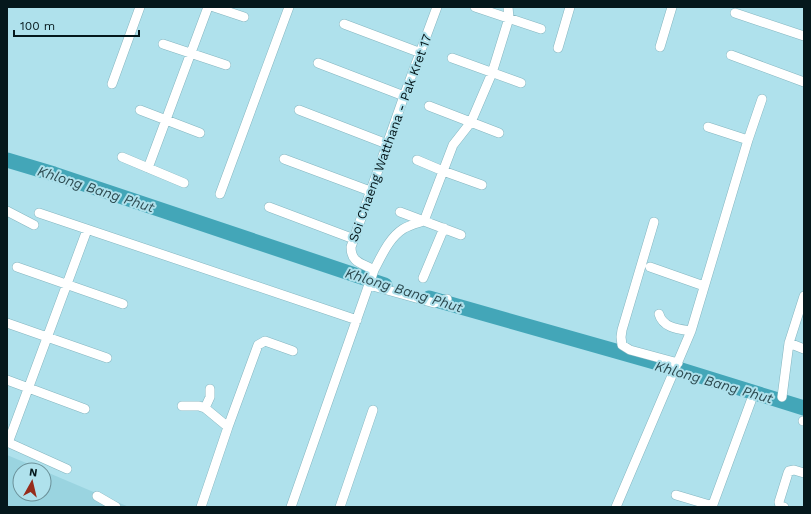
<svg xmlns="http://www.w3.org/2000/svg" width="811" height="514" font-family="'Work Sans',sans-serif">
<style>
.built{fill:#9ad4e0}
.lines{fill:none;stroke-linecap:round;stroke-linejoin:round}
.river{stroke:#43a6b8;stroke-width:15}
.minor-casing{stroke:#85b6c0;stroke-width:10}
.minor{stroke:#fff;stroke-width:9}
.labels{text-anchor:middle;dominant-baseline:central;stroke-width:4;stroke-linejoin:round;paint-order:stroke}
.street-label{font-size:13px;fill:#05181c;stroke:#afe1ec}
.water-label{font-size:14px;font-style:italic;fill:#2d4b51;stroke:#afe1ec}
</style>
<rect width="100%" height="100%" fill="#afe1ec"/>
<!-- built -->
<path class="built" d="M 7,455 L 43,470 L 20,470 L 20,494 L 44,494 L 44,471 L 129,507 L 7,507 Z"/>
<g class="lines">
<!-- river -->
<path class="river" d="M 7,160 L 54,174 L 385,285
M 429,298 L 665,365 L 804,408"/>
<defs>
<path id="minor" d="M 214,7 L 244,17
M 475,7 L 541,29
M 735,13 L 804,36
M 344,24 L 421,53
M 163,44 L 226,65
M 660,47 L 672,7
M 558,48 L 570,7
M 731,55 L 804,82
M 452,58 L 521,83
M 318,63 L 404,96
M 112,84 L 140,7
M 429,106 L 499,133
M 140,110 L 200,133
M 299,110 L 387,144
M 708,127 L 748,140
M 122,157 L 184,183
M 284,159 L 370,191
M 417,160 L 443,171 L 482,185
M 148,168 L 208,7
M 220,194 L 289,7
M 269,207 L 354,239
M 7,211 L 34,225
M 400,212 L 461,235
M 39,213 L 357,320
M 654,222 L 622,330 L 621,337 L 622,345 L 630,350 L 678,363
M 17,267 L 123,304
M 650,267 L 704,286
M 374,270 C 382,255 389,238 403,229 C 409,225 418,223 424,221 L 453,145 L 471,122 L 492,73 L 509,18 L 508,7
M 423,278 L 444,228
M 369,285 L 434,303 L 447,299
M 659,314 C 663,328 678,329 691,331
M 7,323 L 107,358
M 789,343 L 804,349
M 7,380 L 85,409
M 782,397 L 789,343 L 804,296
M 182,406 L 199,406 L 205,408 L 228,427
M 205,408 L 210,397 L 210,389
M 803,421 L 804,421
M 7,442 L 67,469
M 8,443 L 87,230
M 676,495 L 713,506
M 97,496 L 116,507
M 201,507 L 228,427 L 258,345 L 265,341 L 293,351
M 291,507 L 374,270 C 362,263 351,263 351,247 L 404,96 L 437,7
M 340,507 L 373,410
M 616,507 L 691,331 L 748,140 L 762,99
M 712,507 L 751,401
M 784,507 L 780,506 L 779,502 L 788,473 L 789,471 L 794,470 L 804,473"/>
</defs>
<!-- minor casing -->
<use href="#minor" class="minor-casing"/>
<!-- minor -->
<use href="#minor" class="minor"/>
</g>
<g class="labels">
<!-- street labels -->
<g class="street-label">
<text transform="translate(390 138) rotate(-70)">Soi Chaeng Watthana - Pak Kret 17</text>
</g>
<!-- water labels -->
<g class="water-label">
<text transform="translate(96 189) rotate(18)">Khlong Bang Phut</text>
<text transform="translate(404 290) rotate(17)">Khlong Bang Phut</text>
<text transform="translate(714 382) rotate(16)">Khlong Bang Phut</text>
</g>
</g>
<!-- border -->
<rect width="811" height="514" fill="none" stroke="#05181c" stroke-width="16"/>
<!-- north arrow -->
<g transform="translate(32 482) rotate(8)"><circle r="19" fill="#afe1ec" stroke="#6b9199"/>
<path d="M0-3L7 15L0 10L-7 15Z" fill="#962c1b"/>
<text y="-6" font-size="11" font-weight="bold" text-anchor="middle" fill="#05181c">N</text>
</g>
<!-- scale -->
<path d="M14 30v6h125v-6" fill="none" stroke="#05181c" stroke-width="2"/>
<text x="20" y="30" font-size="12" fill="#05181c" stroke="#afe1ec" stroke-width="3" paint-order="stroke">100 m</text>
</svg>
